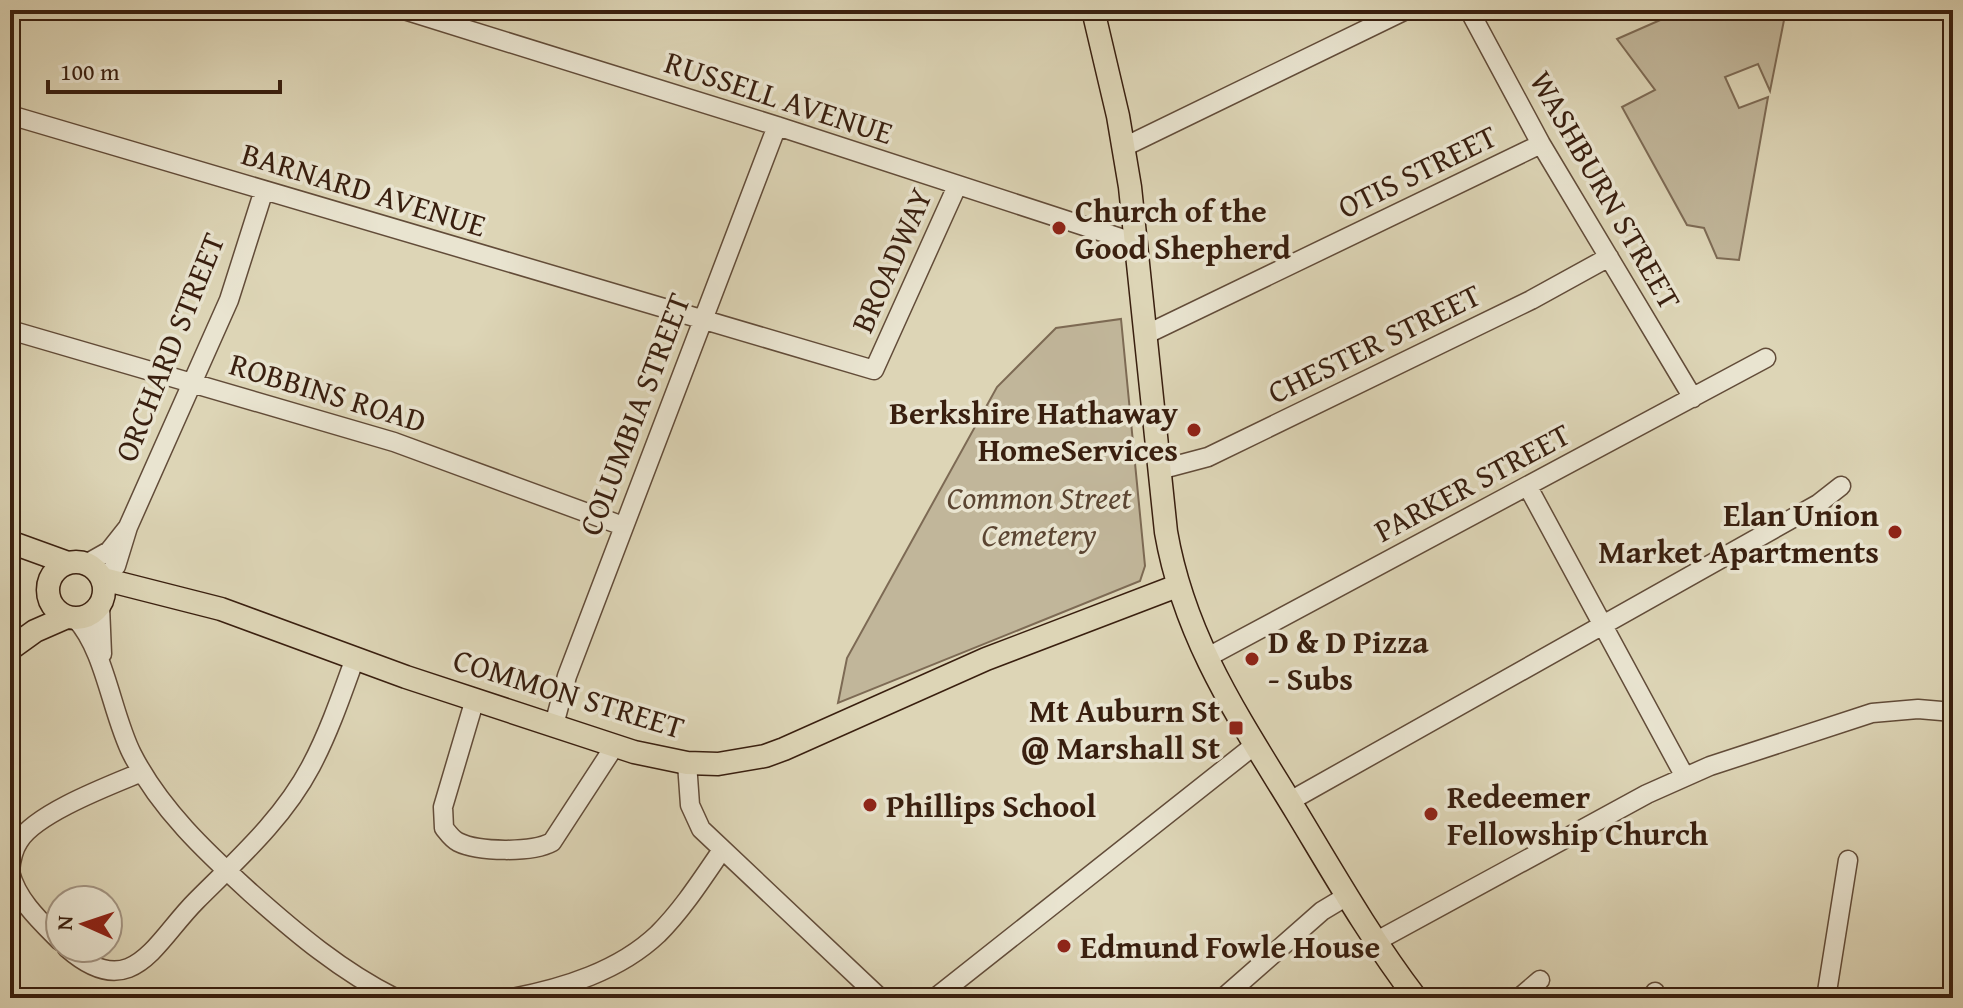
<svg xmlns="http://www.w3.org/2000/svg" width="1963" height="1008" font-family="'Gentium Book Plus',serif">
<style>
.green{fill:#c1b69a;stroke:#7d6a54;stroke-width:2}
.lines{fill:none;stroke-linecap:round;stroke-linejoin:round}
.minor-casing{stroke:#624c39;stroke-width:21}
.major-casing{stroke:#391f0f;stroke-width:25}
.minor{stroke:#e9e4d0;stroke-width:18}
.major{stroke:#ddd5b6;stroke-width:22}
.poi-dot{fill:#8f2418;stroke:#e9e4d0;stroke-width:3}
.labels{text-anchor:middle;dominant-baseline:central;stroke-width:7;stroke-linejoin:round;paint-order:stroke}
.street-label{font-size:32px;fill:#391f0f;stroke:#e9e4d0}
.poi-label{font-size:32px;font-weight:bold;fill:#391f0f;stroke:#e9e4d0;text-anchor:start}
.park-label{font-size:32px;font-style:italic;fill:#5b4532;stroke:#e9e4d0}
</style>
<rect width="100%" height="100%" fill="#ddd5b6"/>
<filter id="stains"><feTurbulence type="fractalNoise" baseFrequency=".0025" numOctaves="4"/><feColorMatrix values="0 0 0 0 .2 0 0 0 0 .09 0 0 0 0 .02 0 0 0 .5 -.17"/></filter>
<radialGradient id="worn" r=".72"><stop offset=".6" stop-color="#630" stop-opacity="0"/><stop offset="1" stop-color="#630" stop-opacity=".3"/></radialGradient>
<!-- green -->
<path class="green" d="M 1683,10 L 1786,10 L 1770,91 L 1758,64 L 1725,77 L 1739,108 L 1768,97 L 1739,260 L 1717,258 L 1704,228 L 1687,225 L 1622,107 L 1655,90 L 1617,39 Z
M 1121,319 L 1145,566 L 1140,581 L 838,703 L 847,658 L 997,387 L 1056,328 Z"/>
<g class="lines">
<defs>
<path id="minor" d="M 404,10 L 777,126 L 1136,243
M 1469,10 L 1541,144 L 1693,398
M 10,115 L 874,370 L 957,186
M 1124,147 L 1406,10
M 10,330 L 394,442 L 623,526
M 1145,335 L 1541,144
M 1159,470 L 1208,457 L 1531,300 L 1609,257
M 1528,487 L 1685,777
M 128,527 L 229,300 L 264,190
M 86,564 L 109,551 L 128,527 L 116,566 L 102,579
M 100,606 L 102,654
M 76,619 C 105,650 112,715 132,754 C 160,809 206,852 251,893 C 296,933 341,971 395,998
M 1206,658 L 1766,358
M 475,699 L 443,807 L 444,828 C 448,833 452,839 458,842 C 478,852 532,853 552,842 L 614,747
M 554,725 L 567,676 L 777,126
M 687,763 L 690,805 L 701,829 L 880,998
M 1290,801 L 1818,504 L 1841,486
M 10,871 C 11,860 13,850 19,841 C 36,813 111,785 142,772
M 10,872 C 17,900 40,921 60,941
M 1375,942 L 1647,794 L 1710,766 L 1872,713 L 1918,709 L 1953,712
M 67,948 C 132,1005 155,942 196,901 C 238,859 283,819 311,766 C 329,732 342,694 355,658
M 1655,992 L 1657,998
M 512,998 C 564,988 619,971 658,934 C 683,909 702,879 722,850
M 935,998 L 1256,744
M 1223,998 L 1322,911 L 1347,896
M 1519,998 L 1540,980
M 1826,998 L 1848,860"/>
<path id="major" d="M 1093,10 L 1118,116 L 1130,187 L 1166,532 C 1185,641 1241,721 1297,813 C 1335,876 1371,939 1416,998
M 10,542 L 68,563
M48 590a28 28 0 1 1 56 0a28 28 0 1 1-56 0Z
M 103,579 L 221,609 L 406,677 L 634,752 L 687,763 L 718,764 L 765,756 L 784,749 L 986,659 L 1177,586
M 10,649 L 35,631 L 67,617"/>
</defs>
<!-- minor casing -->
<use href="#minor" class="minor-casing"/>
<!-- major casing -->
<use href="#major" class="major-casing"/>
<!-- minor -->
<use href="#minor" class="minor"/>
<!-- major -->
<use href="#major" class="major"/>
</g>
<!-- markers -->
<g class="poi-dot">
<circle cx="1059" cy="228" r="8"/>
<circle cx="1194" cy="430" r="8"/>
<circle cx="1895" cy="532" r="8"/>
<circle cx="1252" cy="659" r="8"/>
<rect x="1228" y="720" width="16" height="16" rx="4"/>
<circle cx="870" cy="805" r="8"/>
<circle cx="1431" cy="814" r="8"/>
<circle cx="1064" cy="946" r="8"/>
</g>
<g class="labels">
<!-- street labels -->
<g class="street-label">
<text transform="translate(779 97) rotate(18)">RUSSELL AVENUE</text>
<text transform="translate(1417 171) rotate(-26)">OTIS STREET</text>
<text transform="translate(364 189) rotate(17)">BARNARD AVENUE</text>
<text transform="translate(1606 190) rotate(60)">WASHBURN STREET</text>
<text transform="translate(891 260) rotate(-66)">BROADWAY</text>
<text transform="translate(1374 343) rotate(-26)">CHESTER STREET</text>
<text transform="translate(169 347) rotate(-68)">ORCHARD STREET</text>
<text transform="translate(328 392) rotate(17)">ROBBINS ROAD</text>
<text transform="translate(634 414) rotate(-69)">COLUMBIA STREET</text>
<text transform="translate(1472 482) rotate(-28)">PARKER STREET</text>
<text transform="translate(569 693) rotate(17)">COMMON STREET</text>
</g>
<!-- poi labels -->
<g class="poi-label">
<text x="1075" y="210">Church of the<tspan x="1075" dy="37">Good Shepherd</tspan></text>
<text x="1178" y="412" text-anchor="end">Berkshire Hathaway<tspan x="1178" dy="37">HomeServices</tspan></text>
<text x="1879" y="514" text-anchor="end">Elan Union<tspan x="1879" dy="37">Market Apartments</tspan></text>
<text x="1268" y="641">D &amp; D Pizza<tspan x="1268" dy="37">- Subs</tspan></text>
<text x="1220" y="710" text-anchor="end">Mt Auburn St<tspan x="1220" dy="37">@ Marshall St</tspan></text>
<text x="1447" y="796">Redeemer<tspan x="1447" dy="37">Fellowship Church</tspan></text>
<text x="886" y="805">Phillips School</text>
<text x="1080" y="946">Edmund Fowle House</text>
</g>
<!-- park labels -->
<g class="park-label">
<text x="1039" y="497">Common Street<tspan x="1039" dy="37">Cemetery</tspan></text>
</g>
</g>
<!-- margin -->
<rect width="1963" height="1008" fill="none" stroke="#ddd5b6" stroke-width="40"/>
<rect x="12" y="12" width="1939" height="984" fill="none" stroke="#391f0f" stroke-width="4"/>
<rect x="20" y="20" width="1923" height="968" fill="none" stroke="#391f0f" stroke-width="2"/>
<!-- north arrow -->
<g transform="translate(84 924) rotate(273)"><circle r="38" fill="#e9e4d0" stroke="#a39583" stroke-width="2"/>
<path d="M0-6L14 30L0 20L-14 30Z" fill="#8f2418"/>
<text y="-12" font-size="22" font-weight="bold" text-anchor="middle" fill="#391f0f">N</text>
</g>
<!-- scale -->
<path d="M48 80v12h232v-12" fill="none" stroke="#391f0f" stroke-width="4"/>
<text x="60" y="80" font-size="24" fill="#391f0f" stroke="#e9e4d0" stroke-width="6" paint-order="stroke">100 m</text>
<rect width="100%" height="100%" filter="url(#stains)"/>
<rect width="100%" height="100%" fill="url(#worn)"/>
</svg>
